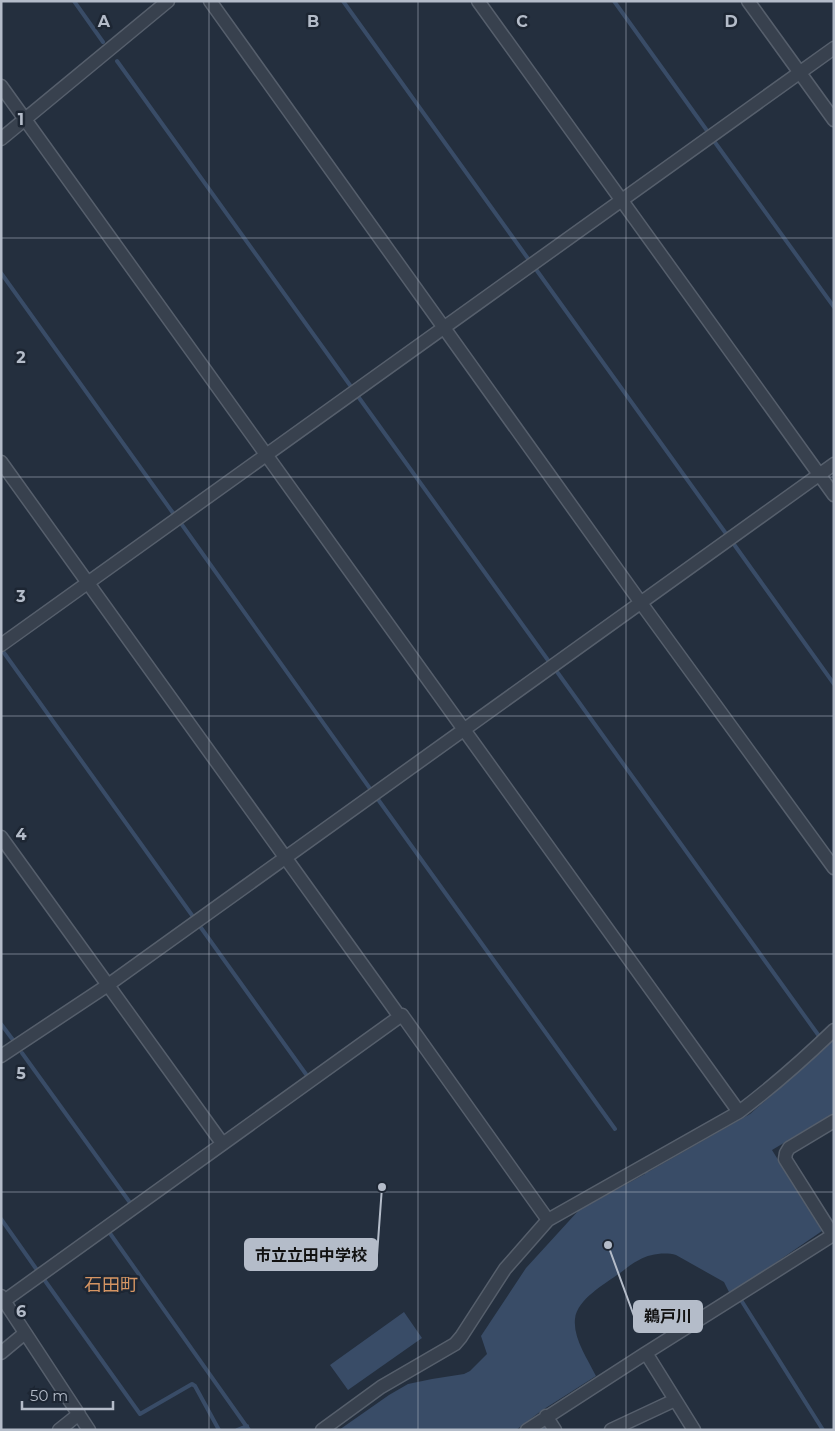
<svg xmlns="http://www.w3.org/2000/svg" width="835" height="1431" font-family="Montserrat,'Noto Sans JP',sans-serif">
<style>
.water{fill:#394c67}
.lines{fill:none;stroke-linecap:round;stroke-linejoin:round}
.stream{stroke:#394c67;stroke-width:4}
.minor-casing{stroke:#565f6c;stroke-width:15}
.minor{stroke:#38414e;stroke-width:12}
.grid{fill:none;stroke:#b4bcc9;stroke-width:1;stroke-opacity:0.55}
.labels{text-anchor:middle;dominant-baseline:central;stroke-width:5;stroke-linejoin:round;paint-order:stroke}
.quarter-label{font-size:18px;fill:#d59563;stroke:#1d2633}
.grid-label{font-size:16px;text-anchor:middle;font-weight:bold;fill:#b4bcc9;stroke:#1d2633;stroke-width:5;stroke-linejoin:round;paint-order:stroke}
.leader{fill:none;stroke:#b4bcc9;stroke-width:2}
.callout-dot{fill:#b4bcc9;stroke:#1d2633;stroke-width:2}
.callout{fill:#b4bcc9;stroke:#b4bcc9;stroke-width:2}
.callout-label{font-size:16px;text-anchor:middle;font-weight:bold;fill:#111}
</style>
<rect width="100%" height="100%" fill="#242f3e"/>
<!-- water -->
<path class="water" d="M 834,1036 L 834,1113 L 772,1150 L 822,1231 L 730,1294 L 724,1282 L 676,1255 C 665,1252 649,1254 639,1260 C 632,1263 626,1269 620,1273 C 605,1284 577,1299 575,1319 C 573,1338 587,1358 596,1376 L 541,1411 L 516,1430 L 339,1430 L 389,1395 L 408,1384 L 432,1379 L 464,1374 L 470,1371 L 487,1354 L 481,1336 L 526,1268 L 579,1210 L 645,1174 L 645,1173 L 647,1171 L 648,1172 L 750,1114 L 823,1050 L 830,1039 Z
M 404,1312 L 422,1338 L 348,1390 L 330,1365 Z"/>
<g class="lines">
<!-- stream -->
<path class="stream" d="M 74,1 L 103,42
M 343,1 L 529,260
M 614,1 L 708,132
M 117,61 L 352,388
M 714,141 L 834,307
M 535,268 L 727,535
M 1,273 L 173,513
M 357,395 L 550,663
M 180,522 L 371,790
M 733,543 L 834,684
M 2,650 L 194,918
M 555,669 L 819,1036
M 377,798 L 615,1129
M 199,925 L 308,1077
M 1,1024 L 13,1040
M 22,1053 L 131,1204
M 1,1219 L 37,1270
M 111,1230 L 109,1232 L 249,1430
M 43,1278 L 140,1414 L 192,1384 L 195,1386 L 219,1430
M 741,1300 L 823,1430
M 544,1428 L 545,1430
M 237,1430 L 247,1426"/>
<defs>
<path id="minor" d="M 210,1 L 641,603 L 834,868
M 478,1 L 834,495
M 748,1 L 834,120
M 1,86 L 739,1112
M 1,139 L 168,1
M 1,462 L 400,1017
M 1,645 L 834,48
M 1,837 L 222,1143
M 1,1056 L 108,985 L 834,464
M 1,1296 L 89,1430
M 4,1301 L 402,1015 L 548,1220
M 1,1353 L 25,1333
M 546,1416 L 555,1430
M 59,1430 L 79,1414
M 322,1430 L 381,1387 L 455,1344 L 461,1337 L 505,1269 L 548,1220 L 739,1112 C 772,1087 804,1059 834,1030
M 527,1430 L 646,1353
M 611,1430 L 675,1400
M 694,1430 L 646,1353 L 833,1235 L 785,1159 L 786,1153 L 789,1148 L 834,1121"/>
</defs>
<!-- minor casing -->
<use href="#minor" class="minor-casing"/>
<!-- minor -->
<use href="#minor" class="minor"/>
</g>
<!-- grid -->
<path class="grid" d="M 209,1 L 209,1430M 418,1 L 418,1430M 626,1 L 626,1430M 1,238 L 834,238M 1,477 L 834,477M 1,716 L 834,716M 1,954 L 834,954M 1,1192 L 834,1192"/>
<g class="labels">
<!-- quarter labels -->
<g class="quarter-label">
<text x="111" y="1285">石田町</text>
</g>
</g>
<g class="grid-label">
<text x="104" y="27">A</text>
<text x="313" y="27">B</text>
<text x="522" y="27">C</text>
<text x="731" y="27">D</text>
<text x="21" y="125">1</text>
<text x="21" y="363">2</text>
<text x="21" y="602">3</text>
<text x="21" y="840">4</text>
<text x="21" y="1079">5</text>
<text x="21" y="1317">6</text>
</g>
<!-- callouts -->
<path class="leader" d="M382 1187L377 1255M608 1245L634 1316"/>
<g class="callout-dot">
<circle cx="382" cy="1187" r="5"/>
<circle cx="608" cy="1245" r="5"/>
</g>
<g class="callout">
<rect x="245" y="1239" width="132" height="31" rx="5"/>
<rect x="634" y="1301" width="68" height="31" rx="5"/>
</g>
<g class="callout-label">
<text x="311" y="1261">市立立田中学校</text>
<text x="668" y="1322">鵜戸川</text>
</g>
<!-- border -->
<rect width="835" height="1431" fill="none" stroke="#b4bcc9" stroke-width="5"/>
<!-- scale -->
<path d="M22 1401v8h91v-8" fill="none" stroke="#b4bcc9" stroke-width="2.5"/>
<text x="30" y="1401" font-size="15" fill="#b4bcc9" stroke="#1d2633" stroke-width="4" paint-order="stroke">50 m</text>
</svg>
